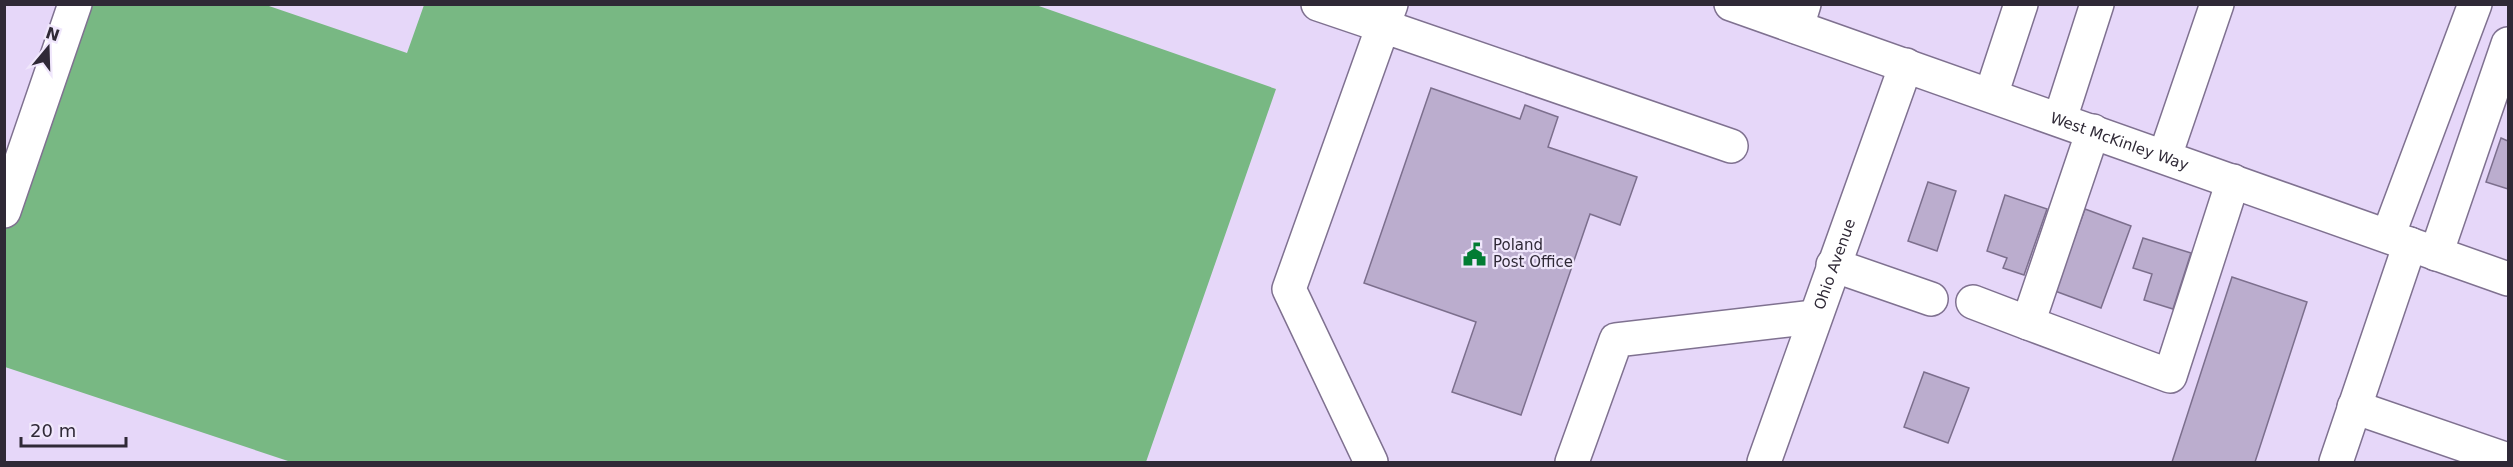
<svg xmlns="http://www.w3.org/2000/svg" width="2513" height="467" font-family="'DejaVu Sans',sans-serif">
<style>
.forest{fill:#78b883}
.building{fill:#bbadce;stroke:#7c6f8d;stroke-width:1.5}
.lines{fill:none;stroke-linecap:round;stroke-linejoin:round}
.minor-casing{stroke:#7f7190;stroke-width:36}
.major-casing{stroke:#7f7190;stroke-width:36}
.minor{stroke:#fff;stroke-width:33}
.major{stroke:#fff;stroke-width:33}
.labels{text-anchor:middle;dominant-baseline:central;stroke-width:4.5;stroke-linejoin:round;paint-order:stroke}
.street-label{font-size:15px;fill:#2f2936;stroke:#f0e7fc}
.poi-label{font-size:15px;fill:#2f2936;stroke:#f0e7fc;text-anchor:start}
</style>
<rect width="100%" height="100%" fill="#e6d7f9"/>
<!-- forest -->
<path class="forest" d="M 58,5 L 266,5 L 407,53 L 424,5 L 1036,5 L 1276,89 L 1146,462 L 291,462 L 5,367 L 5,211 Z"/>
<!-- building -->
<path class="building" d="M 1431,88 L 1520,119 L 1525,105 L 1558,117 L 1548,147 L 1637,177 L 1620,225 L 1590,214 L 1521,415 L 1452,392 L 1476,322 L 1364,283 Z
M 2501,138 L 2508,141 L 2508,189 L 2486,182 Z
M 1928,182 L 1956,191 L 1937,251 L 1908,241 Z
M 2005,195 L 2047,209 L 2024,275 L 2003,268 L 2007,258 L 1987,251 Z
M 2085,209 L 2131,226 L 2101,308 L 2055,291 Z
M 2143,238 L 2191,253 L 2173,309 L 2144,300 L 2152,274 L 2133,268 Z
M 2232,277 L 2307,302 L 2255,462 L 2172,462 Z
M 1924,372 L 1969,388 L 1948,443 L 1904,427 Z"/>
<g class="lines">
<defs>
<g id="minor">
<path d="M 1318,4 L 1383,26 L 1391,4"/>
<path d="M 1797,27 L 1804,4"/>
<path d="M 1991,95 L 2021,4"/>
<path d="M 2060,119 L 2097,4"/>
<path d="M 2093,131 L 2028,323 L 2170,376 L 2233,181"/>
<path d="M 2165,156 L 2217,4"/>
<path d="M 4,211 L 75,4"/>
<path d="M 2388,236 L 2475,4"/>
<path d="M 2436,254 L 2508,44"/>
<path d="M 1833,265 L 1931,299"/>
<path d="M 1973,302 L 2028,323"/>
<path d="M 2354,407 L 2508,460"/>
<path d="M 1371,462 L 1289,289 L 1383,26 L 1731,146"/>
<path d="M 1572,462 L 1616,340 L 1814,317"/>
<path id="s1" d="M 1764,462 L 1906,65"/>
<path d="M 2336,462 L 2410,244"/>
</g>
<g id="major">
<path id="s2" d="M 1731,4 L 2508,279"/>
</g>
</defs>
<!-- minor casing -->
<use href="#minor" class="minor-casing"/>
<!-- major casing -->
<use href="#major" class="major-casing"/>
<!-- minor -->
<use href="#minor" class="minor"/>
<!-- major -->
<use href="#major" class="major"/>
</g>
<!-- icons -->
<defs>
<symbol id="civic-bare" viewBox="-9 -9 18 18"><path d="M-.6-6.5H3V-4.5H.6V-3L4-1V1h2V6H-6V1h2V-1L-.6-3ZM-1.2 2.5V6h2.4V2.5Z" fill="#027c33" stroke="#f0e7fc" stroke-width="2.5" paint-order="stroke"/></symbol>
</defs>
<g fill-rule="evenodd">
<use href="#civic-bare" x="1458" y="238" width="33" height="33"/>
</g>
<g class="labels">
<!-- street labels -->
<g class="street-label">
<text stroke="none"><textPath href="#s2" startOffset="412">West McKinley Way</textPath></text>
<text stroke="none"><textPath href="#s1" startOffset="210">Ohio Avenue</textPath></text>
</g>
<!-- poi labels -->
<g class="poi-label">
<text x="1493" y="245">Poland<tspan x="1493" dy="17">Post Office</tspan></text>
</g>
</g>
<!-- border -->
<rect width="2513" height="467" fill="none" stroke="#2f2936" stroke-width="12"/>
<!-- north arrow -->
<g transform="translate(48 48) rotate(19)" stroke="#f0e7fc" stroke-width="4.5" paint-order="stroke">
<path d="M0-4.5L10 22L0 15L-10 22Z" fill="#2f2936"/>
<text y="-9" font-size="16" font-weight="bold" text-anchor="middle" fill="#2f2936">N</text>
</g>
<!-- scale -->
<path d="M21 437v9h105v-9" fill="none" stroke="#2f2936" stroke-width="3"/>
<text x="30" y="437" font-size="18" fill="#2f2936" stroke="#f0e7fc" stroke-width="4.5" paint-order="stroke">20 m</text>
</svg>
